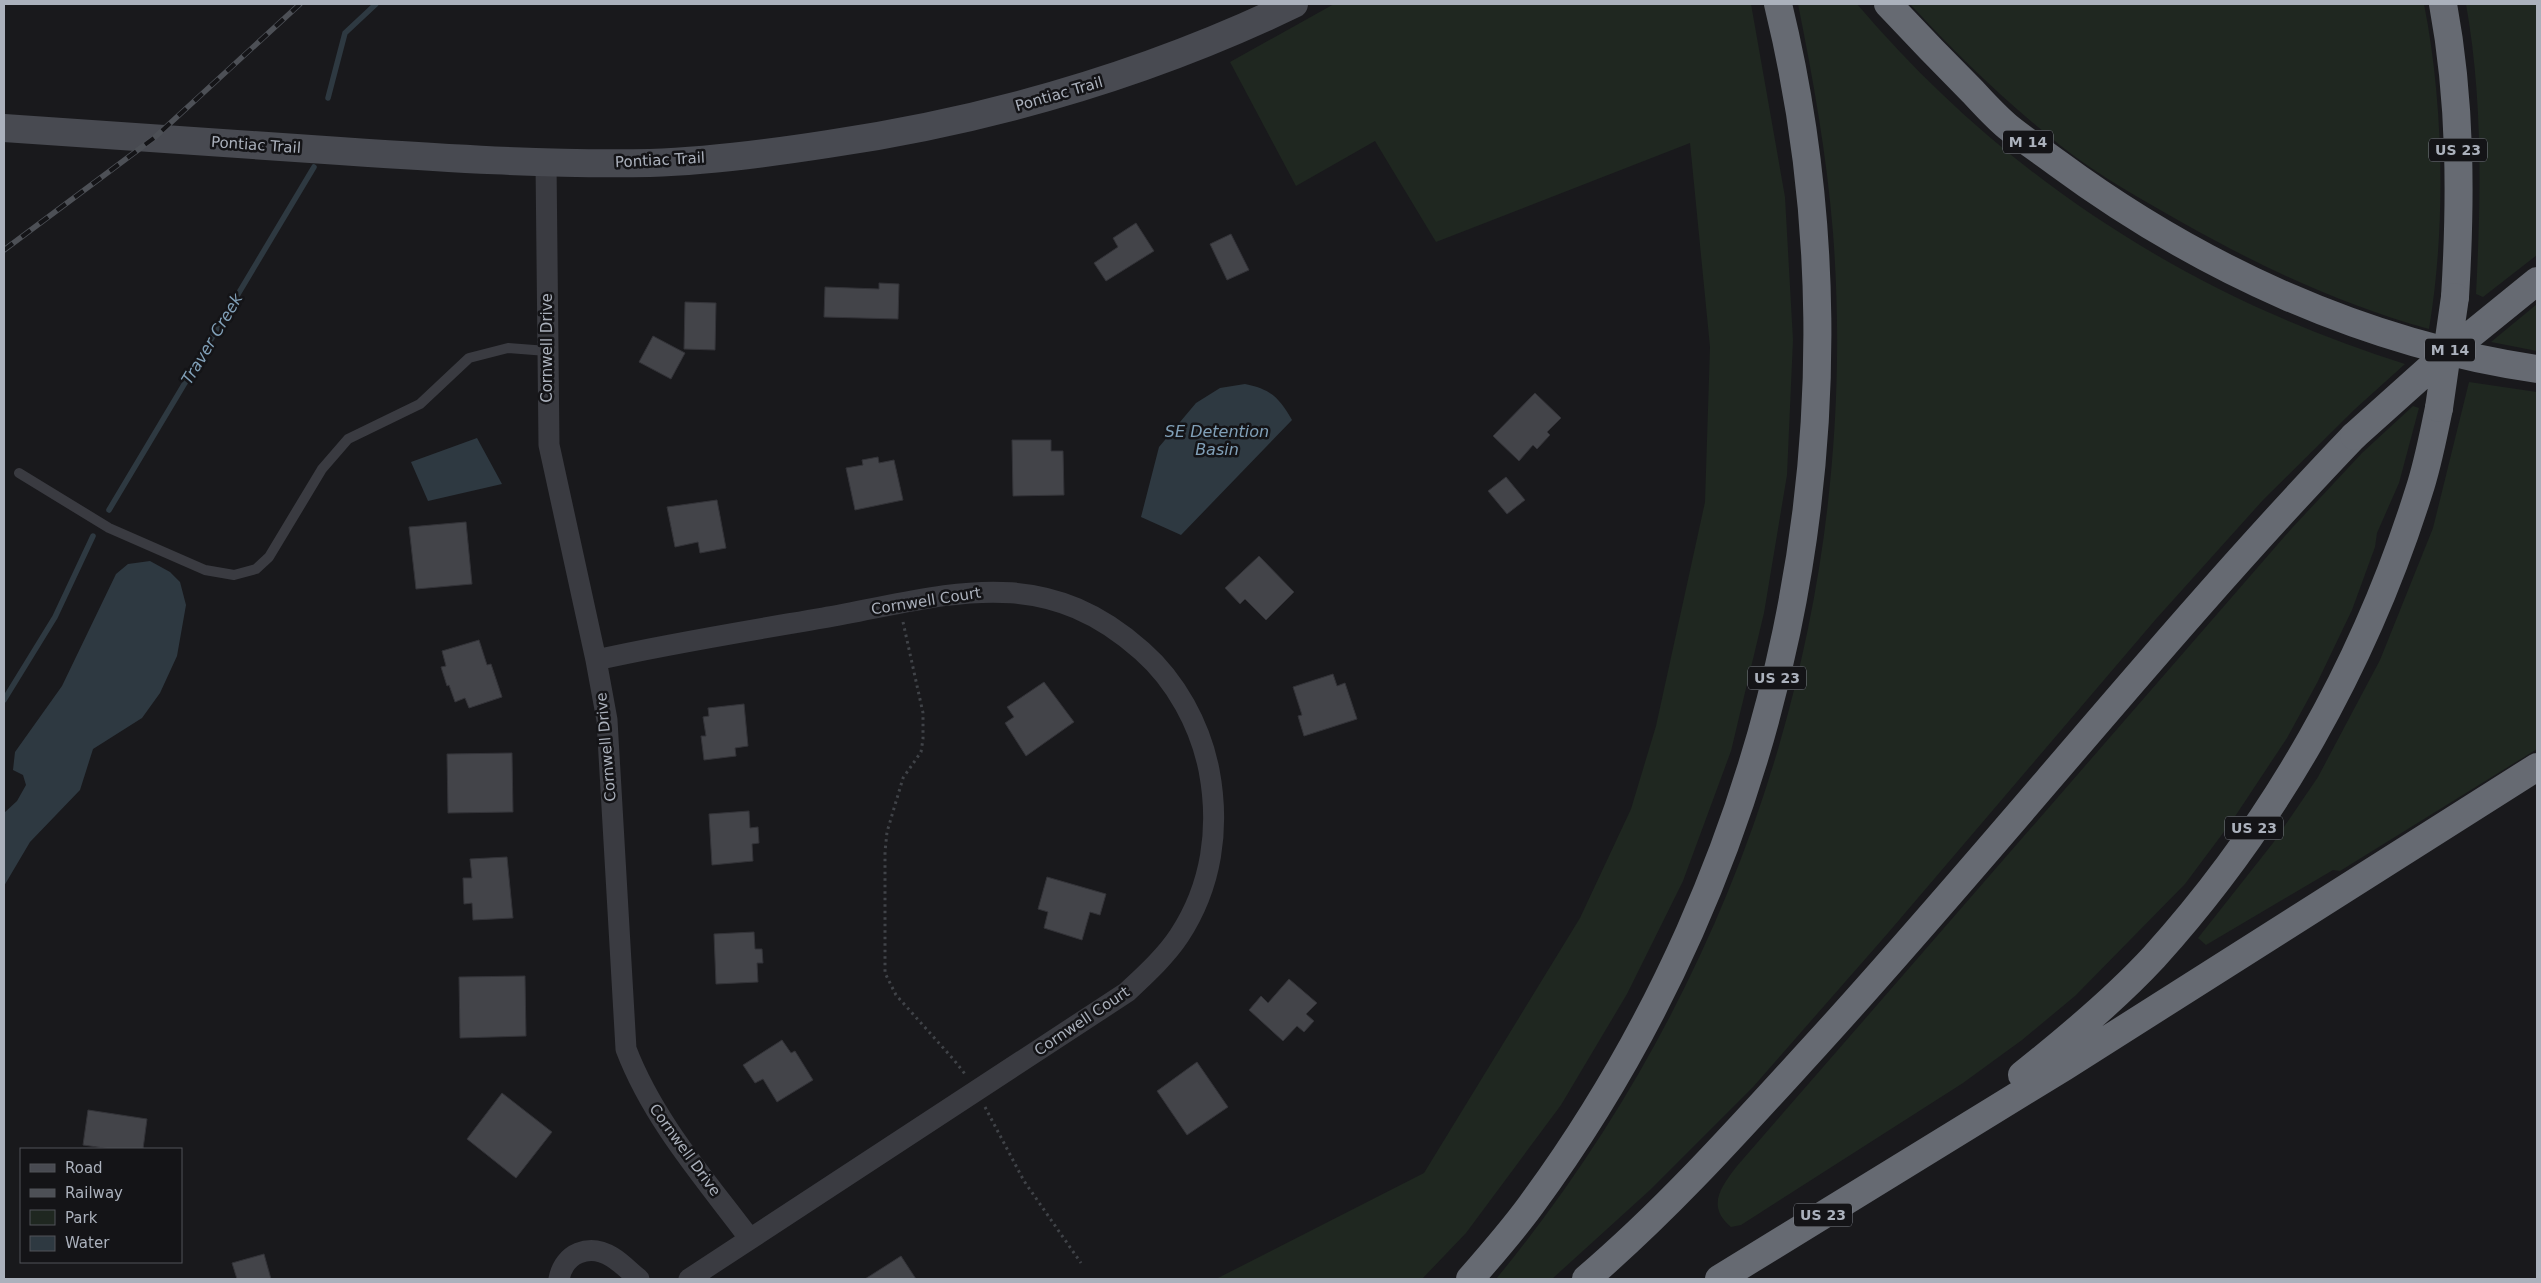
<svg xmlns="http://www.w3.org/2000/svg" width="2541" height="1283" font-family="'DejaVu Sans',sans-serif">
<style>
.green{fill:#1f2720}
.water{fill:#2e3941}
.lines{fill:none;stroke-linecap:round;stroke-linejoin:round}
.stream{stroke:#2e3941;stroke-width:5.5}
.building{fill:#434449;stroke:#333338}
.path{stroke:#404348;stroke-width:3;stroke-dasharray:2.5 4;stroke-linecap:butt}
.lane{stroke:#3a3b41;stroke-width:10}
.street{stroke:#3a3b41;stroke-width:21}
.secondary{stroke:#484a51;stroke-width:28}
.highway{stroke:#666a72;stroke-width:28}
.rail-casing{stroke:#4d5056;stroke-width:5.5}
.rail{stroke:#141417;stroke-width:4;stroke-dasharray:11;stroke-linecap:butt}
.highway-bridge{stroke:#666a72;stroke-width:28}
.labels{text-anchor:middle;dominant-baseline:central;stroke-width:5;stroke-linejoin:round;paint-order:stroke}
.shield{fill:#141417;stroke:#7e828a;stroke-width:1}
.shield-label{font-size:14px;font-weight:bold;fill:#abb1bc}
.street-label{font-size:15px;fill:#abb1bc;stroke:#141417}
.water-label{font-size:16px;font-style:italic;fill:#81a0b8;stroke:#141417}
</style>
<rect width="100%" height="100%" fill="#19191c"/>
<!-- green -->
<path class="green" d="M 1334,4 L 1751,4 L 1785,197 L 1793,340 L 1787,475 L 1764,613 L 1731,751 L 1683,881 L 1627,994 L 1561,1105 L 1466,1233 L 1422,1279 L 1216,1279 L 1424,1173 L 1580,918 L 1631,809 L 1656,726 L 1705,502 L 1710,347 L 1690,143 L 1436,242 L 1375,141 L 1296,186 L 1230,62 Z
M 1798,4 L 1857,4 C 2004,177 2189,296 2405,364 L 2355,409 L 2263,500 L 2156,619 L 1888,933 L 1753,1087 L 1650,1190 L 1552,1279 L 1496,1279 C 1737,986 1862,613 1833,233 C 1827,156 1813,79 1798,4 Z
M 1910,4 L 2424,4 C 2444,105 2446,227 2429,329 C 2342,305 2261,267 2183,223 C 2141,199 2099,176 2061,146 C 2007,103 1957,55 1910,4 Z
M 2466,4 L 2537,4 L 2537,255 L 2483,297 L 2476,294 C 2481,197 2483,100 2466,4 Z
M 2537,304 L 2537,351 L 2491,342 Z
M 2469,382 L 2537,392 L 2537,749 L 2340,871 L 2333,870 L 2206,945 L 2198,938 L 2273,843 L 2318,777 L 2380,660 L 2433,528 Z
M 2413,406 L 2419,408 L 2399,483 L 2377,533 L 2375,547 L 2352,610 L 2317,683 L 2287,738 L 2232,821 L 2185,884 L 2075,996 L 2022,1040 L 1963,1083 L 1741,1225 L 1731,1227 C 1706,1206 1721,1187 1737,1166 L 2292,528 L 2362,453 Z"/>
<!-- water -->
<path class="water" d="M 1245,384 C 1271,389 1279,398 1292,420 L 1181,535 L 1141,517 L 1159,447 L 1196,403 L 1220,388 Z
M 477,438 L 502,484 L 428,501 L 411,462 Z
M 150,561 L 170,572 L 180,582 L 186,605 L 177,656 L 160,693 L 142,718 L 93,749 L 80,790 L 30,842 L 4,886 L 4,813 L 17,801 L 26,785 L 23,775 L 13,770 L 15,752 L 62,686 L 116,574 L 128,564 Z"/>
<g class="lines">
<!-- stream -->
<path class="stream" d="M 328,98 L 345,33 L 376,4
M 109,510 L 314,167
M 4,700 L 55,617 L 93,536"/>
</g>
<!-- building -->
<path class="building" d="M 1136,223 L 1154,251 L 1106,281 L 1094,263 L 1118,247 L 1113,238 Z
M 1231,234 L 1249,270 L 1227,280 L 1210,244 Z
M 879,283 L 899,284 L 898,319 L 824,317 L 825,287 L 879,289 Z
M 685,302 L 716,303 L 715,350 L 684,349 Z
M 653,336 L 685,353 L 671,379 L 639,362 Z
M 1535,393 L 1561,418 L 1547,432 L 1550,435 L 1537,449 L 1533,445 L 1519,461 L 1493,436 Z
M 1012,440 L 1051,440 L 1051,451 L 1063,451 L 1064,495 L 1013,496 Z
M 878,457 L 879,463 L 894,460 L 903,500 L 855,510 L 846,468 L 863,465 L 862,460 Z
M 1506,477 L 1525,500 L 1507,514 L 1488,491 Z
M 717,500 L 726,548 L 700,553 L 698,542 L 675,547 L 667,507 Z
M 466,522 L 472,584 L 416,589 L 409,527 Z
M 1259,556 L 1294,592 L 1266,620 L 1245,599 L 1240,604 L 1225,588 Z
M 479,640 L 487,665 L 491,664 L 502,697 L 469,708 L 465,698 L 455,702 L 449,685 L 447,686 L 441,667 L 446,666 L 442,651 Z
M 1333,674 L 1337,686 L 1345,683 L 1357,719 L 1304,736 L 1298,716 L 1302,715 L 1293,687 Z
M 1044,682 L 1074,722 L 1026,756 L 1005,723 L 1014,717 L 1007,707 Z
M 744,704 L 748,746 L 735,748 L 736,756 L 704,760 L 701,736 L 706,736 L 703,717 L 709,716 L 708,708 Z
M 512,753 L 513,812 L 448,813 L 447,754 Z
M 749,811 L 750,828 L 758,827 L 759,843 L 752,844 L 753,861 L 712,865 L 709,814 Z
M 507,857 L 513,918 L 473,920 L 472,903 L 464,904 L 463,878 L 472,878 L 470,859 Z
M 1047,877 L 1106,894 L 1100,915 L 1090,912 L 1082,940 L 1044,928 L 1048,912 L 1038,909 Z
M 754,932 L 755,949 L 762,949 L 763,963 L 757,963 L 758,982 L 716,984 L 714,934 Z
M 525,976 L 526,1036 L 460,1038 L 459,977 Z
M 1289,979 L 1317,1003 L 1306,1014 L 1314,1021 L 1304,1032 L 1297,1026 L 1283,1041 L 1249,1010 L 1261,996 L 1268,1003 Z
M 782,1040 L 791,1053 L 795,1051 L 813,1080 L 777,1102 L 763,1079 L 755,1083 L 743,1065 Z
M 1197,1062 L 1228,1107 L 1187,1135 L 1157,1091 Z
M 502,1093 L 552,1132 L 516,1178 L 467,1139 Z
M 88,1110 L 147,1119 L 143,1149 L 111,1149 L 83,1145 Z
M 264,1254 L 271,1279 L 237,1279 L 232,1263 Z
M 901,1256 L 916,1279 L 865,1279 Z"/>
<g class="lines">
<!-- path -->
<path class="path" d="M 903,622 L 923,713 L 923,739 L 921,752 L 903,778 L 887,832 L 885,852 L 885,973 L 896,995 L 954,1060 L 965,1074
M 985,1107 L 1024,1181 L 1081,1263"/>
<!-- lane -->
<path class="lane" d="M 19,473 L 109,528 L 205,570 L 234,575 L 256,569 L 269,557 L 322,469 L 348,439 L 420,404 L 469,358 L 508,348 L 547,351"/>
<!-- street -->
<path class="street" d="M 546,162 L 549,445 L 596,660 L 607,720 L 626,1049 C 653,1120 705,1179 750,1239
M 596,660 C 672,643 747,631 823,618 C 944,597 1039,559 1142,651 C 1176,681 1200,725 1209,770 C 1220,828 1212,886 1179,936 C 1165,957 1145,975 1127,992 L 689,1279
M 559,1279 C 564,1253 589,1243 612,1257 C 622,1263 630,1272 639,1279"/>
<!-- secondary -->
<path class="secondary" d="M 4,128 C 116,135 228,143 340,151 C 443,158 547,165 650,163 C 710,161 770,153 828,144 C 990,120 1146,75 1294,4"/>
<!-- highway -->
<path class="highway" d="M 1888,4 C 1916,34 1944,63 1973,92 C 1984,104 1996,117 2008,127 C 2024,140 2041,151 2057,163 C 2198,267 2364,344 2537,369
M 2443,4 C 2461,101 2461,199 2455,297
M 2022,1075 C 2066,1040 2116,998 2154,957 C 2275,823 2365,663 2419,491 C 2428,464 2433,436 2439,408
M 1470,1279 C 1491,1255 1512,1231 1531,1205 C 1782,864 1879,417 1778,4
M 1586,1279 C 1669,1208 1741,1127 1815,1046 C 1998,846 2166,632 2354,436
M 1719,1279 L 2064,1067 L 2537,767"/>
<defs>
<path id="rail" d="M 4,250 L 154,138 L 300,4"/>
</defs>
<!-- rail casing -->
<use href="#rail" class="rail-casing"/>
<!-- rail -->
<use href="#rail" class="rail"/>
<!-- highway-bridge -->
<path class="highway-bridge" d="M 2439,408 L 2455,297
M 2354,436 L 2431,367 L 2537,281"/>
</g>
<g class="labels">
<!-- shield labels -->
<g class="shield">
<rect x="2003" y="130.5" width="50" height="23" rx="4"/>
<rect x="2429" y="138.5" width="58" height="23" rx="4"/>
<rect x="2425" y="338.5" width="50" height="23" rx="4"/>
<rect x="1748" y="666.5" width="58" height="23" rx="4"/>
<rect x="2225" y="816.5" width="58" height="23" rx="4"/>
<rect x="1794" y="1203.5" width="58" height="23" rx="4"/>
</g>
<g class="shield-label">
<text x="2028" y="142">M 14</text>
<text x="2458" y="150">US 23</text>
<text x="2450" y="350">M 14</text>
<text x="1777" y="678">US 23</text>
<text x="2254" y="828">US 23</text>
<text x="1823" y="1215">US 23</text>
</g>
<!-- street labels -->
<g class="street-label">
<text transform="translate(1059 94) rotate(-16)">Pontiac Trail</text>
<text transform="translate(256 145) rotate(4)">Pontiac Trail</text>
<text transform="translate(660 160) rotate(-3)">Pontiac Trail</text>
<text transform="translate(547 348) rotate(-90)">Cornwell Drive</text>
<text transform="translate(926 601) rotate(-9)">Cornwell Court</text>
<text transform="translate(606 747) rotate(-95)">Cornwell Drive</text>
<text transform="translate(1082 1021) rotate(-34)">Cornwell Court</text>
<text transform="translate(685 1150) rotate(54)">Cornwell Drive</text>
</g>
<!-- water labels -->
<g class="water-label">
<text transform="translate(212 339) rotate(-59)">Traver Creek</text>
<text x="1217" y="431">SE Detention<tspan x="1217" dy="18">Basin</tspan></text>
</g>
</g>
<!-- border -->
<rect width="2541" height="1283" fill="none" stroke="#abb1bc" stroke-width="10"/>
<!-- legend -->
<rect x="20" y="1148" width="162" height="115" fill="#141417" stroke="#505359"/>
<rect x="30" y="1164" width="25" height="8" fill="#484a51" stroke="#505359"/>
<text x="65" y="1173" font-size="15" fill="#abb1bc">Road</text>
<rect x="30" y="1189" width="25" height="8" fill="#4d5056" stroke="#505359"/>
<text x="65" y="1198" font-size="15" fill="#abb1bc">Railway</text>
<rect x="30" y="1210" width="25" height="15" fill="#1f2720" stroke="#505359"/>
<text x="65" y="1223" font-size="15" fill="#abb1bc">Park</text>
<rect x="30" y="1236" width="25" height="15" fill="#2e3941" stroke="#505359"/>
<text x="65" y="1248" font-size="15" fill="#abb1bc">Water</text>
</svg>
